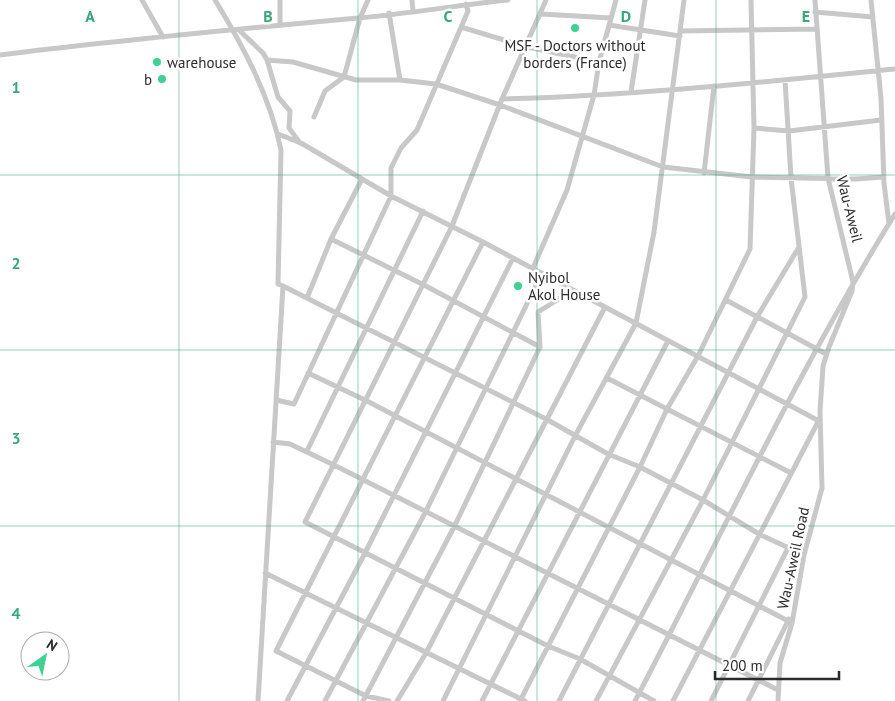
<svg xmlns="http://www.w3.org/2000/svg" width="895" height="701" font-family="'PT Sans',sans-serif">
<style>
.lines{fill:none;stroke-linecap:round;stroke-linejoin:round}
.minor{stroke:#c8c8c8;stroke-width:5}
.grid{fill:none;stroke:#3ba779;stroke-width:1;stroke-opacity:0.55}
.poi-dot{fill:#40d093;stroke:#fff;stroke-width:2}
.labels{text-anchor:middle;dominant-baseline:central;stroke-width:5;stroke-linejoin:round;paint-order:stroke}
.poi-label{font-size:15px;fill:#2b2b2b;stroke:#fff;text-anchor:start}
.street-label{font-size:15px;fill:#2b2b2b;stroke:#fff}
.grid-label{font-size:16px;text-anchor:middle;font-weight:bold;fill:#3ba779;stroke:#fff;stroke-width:5;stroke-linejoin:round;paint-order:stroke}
</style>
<rect width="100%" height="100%" fill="#fff"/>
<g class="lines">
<!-- minor -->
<path class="minor" d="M 142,0 L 163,37
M 215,0 C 243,46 270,96 281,150 L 278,284 L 283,286 L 258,701
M 280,0 L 280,24
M 412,0 L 413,11
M 546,0 L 502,99 L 452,226 L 305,522 L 548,646 L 580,659 L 654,701
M 871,0 L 881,98 L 884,183 L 889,224
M 815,12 L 873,17
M 389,13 L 400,80
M 541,14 L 611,18
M 609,25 L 680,36
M 461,27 L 527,47 L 599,62
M 239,30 L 263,53 L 267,60 L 293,62 L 356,80 L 400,80 L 436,84 L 500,105 L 663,167 L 752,177 L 856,179 L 883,177
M 680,31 L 817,29
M 0,55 C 119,40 238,29 358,18 C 407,14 458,5 508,0
M 267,60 L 278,97 L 290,111 L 289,128 L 300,143
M 631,92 L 645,0
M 502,99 C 633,96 764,82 895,69
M 314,117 L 325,91 L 344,77 L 360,18 L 368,0
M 754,128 L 789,131 L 881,120
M 278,134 L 301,143 L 391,196 L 483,242 L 819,421
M 704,173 L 714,86
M 331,239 L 424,285 L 540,347
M 533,268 L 567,190 L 594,95 L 599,62 L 616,0
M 283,286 L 546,419 L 608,454 L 640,467 L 703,500 L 759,534 L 804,555
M 307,298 L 331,239 L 362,179
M 726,300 L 826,354
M 308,373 L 367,401 L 792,623
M 607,378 L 791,473
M 276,400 L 294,404 L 391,196 L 391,168 L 401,148 L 417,130 L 468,11 L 466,4
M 273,442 L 290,444 L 334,465 L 778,690
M 307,451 L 423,211
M 265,573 L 525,701
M 287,701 L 365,553 L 513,258
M 325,701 L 426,511 L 542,273
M 363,701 L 455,525 L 540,347 L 538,312 L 573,290
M 389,701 L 366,696 L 276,651 L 483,242
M 397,701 L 426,653 L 605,307
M 443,701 L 575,436 L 636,323 L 654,232 L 684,0
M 482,701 L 668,341
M 520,701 L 640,467 L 667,409 L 698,356 L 750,249 L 754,128 L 751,0
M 559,701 L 757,317 L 799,247
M 596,701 L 703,500 L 805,297 L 791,178 L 785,80
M 635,701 C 720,538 798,370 895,214
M 673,701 L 820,418
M 711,701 L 788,548
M 748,701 L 789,619
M 778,701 L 780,663 L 792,623 L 804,555 L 822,488 L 820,411 L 823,366 L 829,347 L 852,291 L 853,282 L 828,178 L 815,0"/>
</g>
<!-- grid -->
<path class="grid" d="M 179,0 L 179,701M 358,0 L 358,701M 537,0 L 537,701M 716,0 L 716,701M 0,175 L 895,175M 0,350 L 895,350M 0,526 L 895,526"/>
<!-- markers -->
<g class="poi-dot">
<circle cx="575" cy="28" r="5"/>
<circle cx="157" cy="62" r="5"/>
<circle cx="162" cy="79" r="5"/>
<circle cx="518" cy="286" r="5"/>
</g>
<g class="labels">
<!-- poi labels -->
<g class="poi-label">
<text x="575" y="45" text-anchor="middle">MSF - Doctors without<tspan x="575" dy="17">borders (France)</tspan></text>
<text x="167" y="62">warehouse</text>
<text x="152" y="79" text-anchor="end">b</text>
<text x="528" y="277">Nyibol<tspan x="528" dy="17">Akol House</tspan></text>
</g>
<!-- street labels -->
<g class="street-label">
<text transform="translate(850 209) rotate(76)">Wau-Aweil</text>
<text transform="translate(793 558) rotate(-78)">Wau-Aweil Road</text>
</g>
</g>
<g class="grid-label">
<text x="90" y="22">A</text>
<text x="268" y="22">B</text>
<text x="448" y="22">C</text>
<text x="626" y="22">D</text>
<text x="806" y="22">E</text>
<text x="16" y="93">1</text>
<text x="16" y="269">2</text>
<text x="16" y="444">3</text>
<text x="16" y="619">4</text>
</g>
<!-- north arrow -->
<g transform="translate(45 656) rotate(33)"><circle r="24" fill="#ffffff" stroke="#aaaaaa"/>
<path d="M0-4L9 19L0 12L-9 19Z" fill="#40d093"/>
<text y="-8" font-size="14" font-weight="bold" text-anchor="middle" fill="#2b2b2b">N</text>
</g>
<!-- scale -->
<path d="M715 671v8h124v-8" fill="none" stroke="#2b2b2b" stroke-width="2.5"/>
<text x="722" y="671" font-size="15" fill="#2b2b2b" stroke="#ffffff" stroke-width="4" paint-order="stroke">200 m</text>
</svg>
